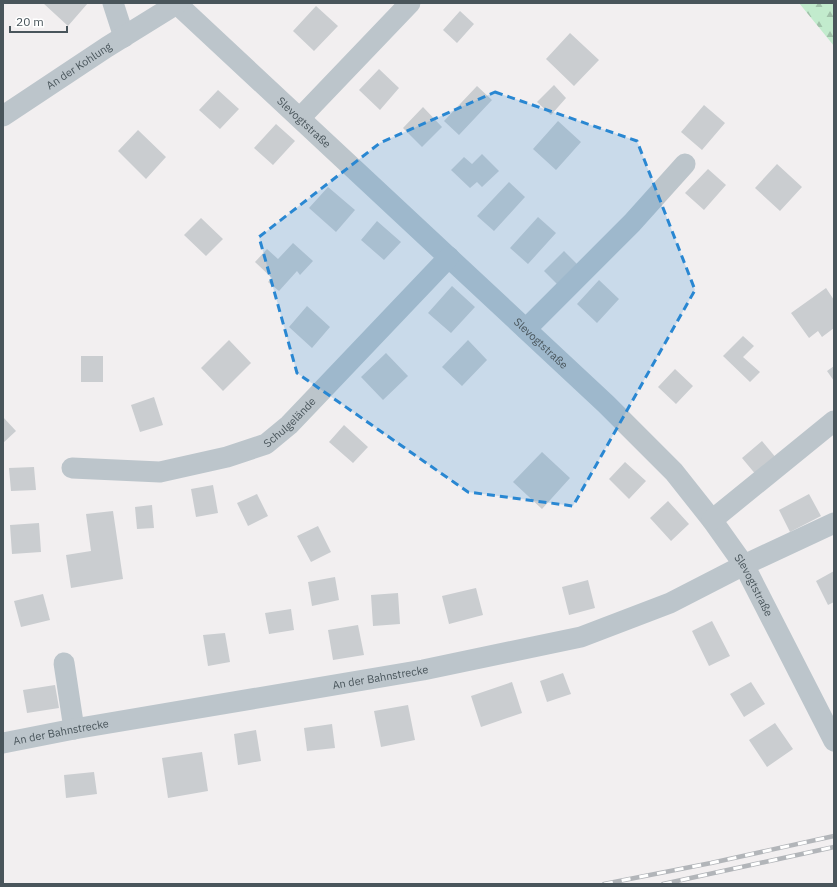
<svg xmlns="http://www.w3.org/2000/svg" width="837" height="887" font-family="'IBM Plex Sans',sans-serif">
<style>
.forest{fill:url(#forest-firs)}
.building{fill:#cacdd0}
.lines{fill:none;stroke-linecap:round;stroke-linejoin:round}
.minor{stroke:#bcc5cb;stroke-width:21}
.rail-casing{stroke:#b2b5b9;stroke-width:4.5}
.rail{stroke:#fff;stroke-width:3;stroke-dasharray:9;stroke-linecap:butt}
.marked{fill:#2987d2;fill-opacity:0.2;stroke:#2987d2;stroke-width:3;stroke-dasharray:8 5;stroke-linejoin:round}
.labels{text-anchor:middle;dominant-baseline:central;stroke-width:3.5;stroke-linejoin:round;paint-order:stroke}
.street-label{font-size:11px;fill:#49555b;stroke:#fff}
</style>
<defs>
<pattern id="forest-firs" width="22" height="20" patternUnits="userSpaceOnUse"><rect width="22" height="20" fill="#c2ebcd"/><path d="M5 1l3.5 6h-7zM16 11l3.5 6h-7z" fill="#a0c1a9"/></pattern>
</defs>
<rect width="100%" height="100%" fill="#f2eff0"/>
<!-- forest -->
<path class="forest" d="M 799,3 L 834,3 L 834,46 Z"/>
<!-- building -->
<path class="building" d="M 43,3 L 88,3 L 68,26 Z
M 316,6 L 338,26 L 314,51 L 293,31 Z
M 460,11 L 474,24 L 457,43 L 443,30 Z
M 570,33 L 599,60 L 574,86 L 546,59 Z
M 379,69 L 399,88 L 380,110 L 359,90 Z
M 554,85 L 566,98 L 551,115 L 537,102 Z
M 477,86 L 492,100 L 459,135 L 444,121 Z
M 218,90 L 239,109 L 220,129 L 199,110 Z
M 704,105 L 725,123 L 702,150 L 681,132 Z
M 423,107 L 442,127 L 422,147 L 403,128 Z
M 558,121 L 581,142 L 556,170 L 533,149 Z
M 276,124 L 295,141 L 273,165 L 254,148 Z
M 138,130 L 166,157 L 146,179 L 118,151 Z
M 482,154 L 499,171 L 482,187 L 477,182 L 470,188 L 451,170 L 464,157 L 472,164 Z
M 777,164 L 802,187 L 780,211 L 755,188 Z
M 708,169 L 726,185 L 704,210 L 685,193 Z
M 509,182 L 525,197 L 494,231 L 477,216 Z
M 328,187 L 355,210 L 336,232 L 309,208 Z
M 538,217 L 556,233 L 528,264 L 510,248 Z
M 201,218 L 223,239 L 206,256 L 184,235 Z
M 377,221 L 401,242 L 384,260 L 361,240 Z
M 293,243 L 313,261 L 300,275 L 297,271 L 279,291 L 268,282 L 272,278 L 255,262 L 267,249 L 278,259 Z
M 564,251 L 580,267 L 560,287 L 544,271 Z
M 599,280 L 619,299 L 597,323 L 577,304 Z
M 452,286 L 475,307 L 451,333 L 428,313 Z
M 826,288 L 834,300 L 834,328 L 822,337 L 818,331 L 809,338 L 791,313 Z
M 307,306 L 330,327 L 312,348 L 289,327 Z
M 743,336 L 754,346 L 743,357 L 760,372 L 750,382 L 723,356 Z
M 229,340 L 251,363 L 223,391 L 201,368 Z
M 468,340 L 487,360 L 462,386 L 442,367 Z
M 386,353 L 408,376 L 383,400 L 361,377 Z
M 81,356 L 103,356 L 103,382 L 81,382 Z
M 834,366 L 834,381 L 827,371 Z
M 675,369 L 693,386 L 676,404 L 658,387 Z
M 154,397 L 163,425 L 140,432 L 131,405 Z
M 3,417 L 16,431 L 3,443 Z
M 344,425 L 368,447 L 353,463 L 329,442 Z
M 762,441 L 777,459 L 757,476 L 742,458 Z
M 542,452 L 570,478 L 542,509 L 513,482 Z
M 625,462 L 646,481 L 629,499 L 609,479 Z
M 34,467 L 36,490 L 11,491 L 9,468 Z
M 213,485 L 218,513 L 196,517 L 191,489 Z
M 257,494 L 268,516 L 248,526 L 237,503 Z
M 809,494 L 821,516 L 790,532 L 779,510 Z
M 668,501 L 689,524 L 671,541 L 650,518 Z
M 152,505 L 154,528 L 137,529 L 135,507 Z
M 113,511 L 123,579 L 71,588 L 66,555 L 91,551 L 86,514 Z
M 39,523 L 41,552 L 12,554 L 10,525 Z
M 318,526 L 331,552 L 311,562 L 297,536 Z
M 834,571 L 834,602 L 828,605 L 816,581 Z
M 335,577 L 339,600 L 312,606 L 308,582 Z
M 588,580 L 595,608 L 569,615 L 562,587 Z
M 476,588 L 483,615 L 449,624 L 442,596 Z
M 398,593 L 400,624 L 373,626 L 371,595 Z
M 43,594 L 50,620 L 21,627 L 14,601 Z
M 291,609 L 294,630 L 269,634 L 265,613 Z
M 712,621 L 730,656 L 709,666 L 692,631 Z
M 358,625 L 364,655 L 333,660 L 328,630 Z
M 225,633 L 230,662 L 208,666 L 203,635 Z
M 563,673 L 571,694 L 547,702 L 540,681 Z
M 512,682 L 522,713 L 481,727 L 471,696 Z
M 751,682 L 765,704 L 744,717 L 730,694 Z
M 55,685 L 59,708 L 27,713 L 23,690 Z
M 408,705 L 415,740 L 381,747 L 374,711 Z
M 775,723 L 793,749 L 767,767 L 749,740 Z
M 332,724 L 335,748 L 307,751 L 304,728 Z
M 256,730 L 261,761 L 238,765 L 234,734 Z
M 202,752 L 208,791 L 168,798 L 162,758 Z
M 94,772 L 97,794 L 66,798 L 64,775 Z"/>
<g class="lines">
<!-- minor -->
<g class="minor">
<path d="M 113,3 L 124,37"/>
<path id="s1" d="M 176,3 L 606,404 L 674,472 L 712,520 L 744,565 L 834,741"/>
<path id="s2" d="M 3,116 L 107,47 L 178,3"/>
<path d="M 300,118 L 410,3"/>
<path d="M 526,329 L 632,223 L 685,164"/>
<path id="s3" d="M 72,468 L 160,472 L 227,457 L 266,444 L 289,425 L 310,403 L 449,257"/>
<path d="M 712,520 L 834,421"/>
<path d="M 64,663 L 74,729"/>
<path id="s4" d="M 3,743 L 74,729 L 423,670 L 581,637 L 670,603 L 744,565 L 834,523"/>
</g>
<defs>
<path id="rail" d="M 604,884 L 711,863 L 834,836
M 663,884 L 834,847"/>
</defs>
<!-- rail casing -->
<use href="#rail" class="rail-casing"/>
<!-- rail -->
<use href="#rail" class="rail"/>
</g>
<!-- marked area -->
<path class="marked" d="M 495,92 L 637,141 L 695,290 L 573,506 L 468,492 L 297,373 L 259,237 L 380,143 Z"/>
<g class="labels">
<!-- street labels -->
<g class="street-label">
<text stroke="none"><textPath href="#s2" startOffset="91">An der Kohlung</textPath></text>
<text stroke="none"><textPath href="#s1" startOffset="175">Slevogtstraße</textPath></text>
<text stroke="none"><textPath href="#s1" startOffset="499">Slevogtstraße</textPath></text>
<text stroke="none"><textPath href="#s3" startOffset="230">Schulgelände</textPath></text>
<text stroke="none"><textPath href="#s1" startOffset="823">Slevogtstraße</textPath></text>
<text stroke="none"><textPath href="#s4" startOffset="383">An der Bahnstrecke</textPath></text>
<text stroke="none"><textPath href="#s4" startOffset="59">An der Bahnstrecke</textPath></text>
</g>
</g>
<!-- border -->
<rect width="837" height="887" fill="none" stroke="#49555b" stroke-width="8"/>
<!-- scale -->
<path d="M10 26v6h57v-6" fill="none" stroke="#49555b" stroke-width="2"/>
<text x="16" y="26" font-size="12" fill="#49555b" stroke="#ffffff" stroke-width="3" paint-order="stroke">20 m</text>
</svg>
